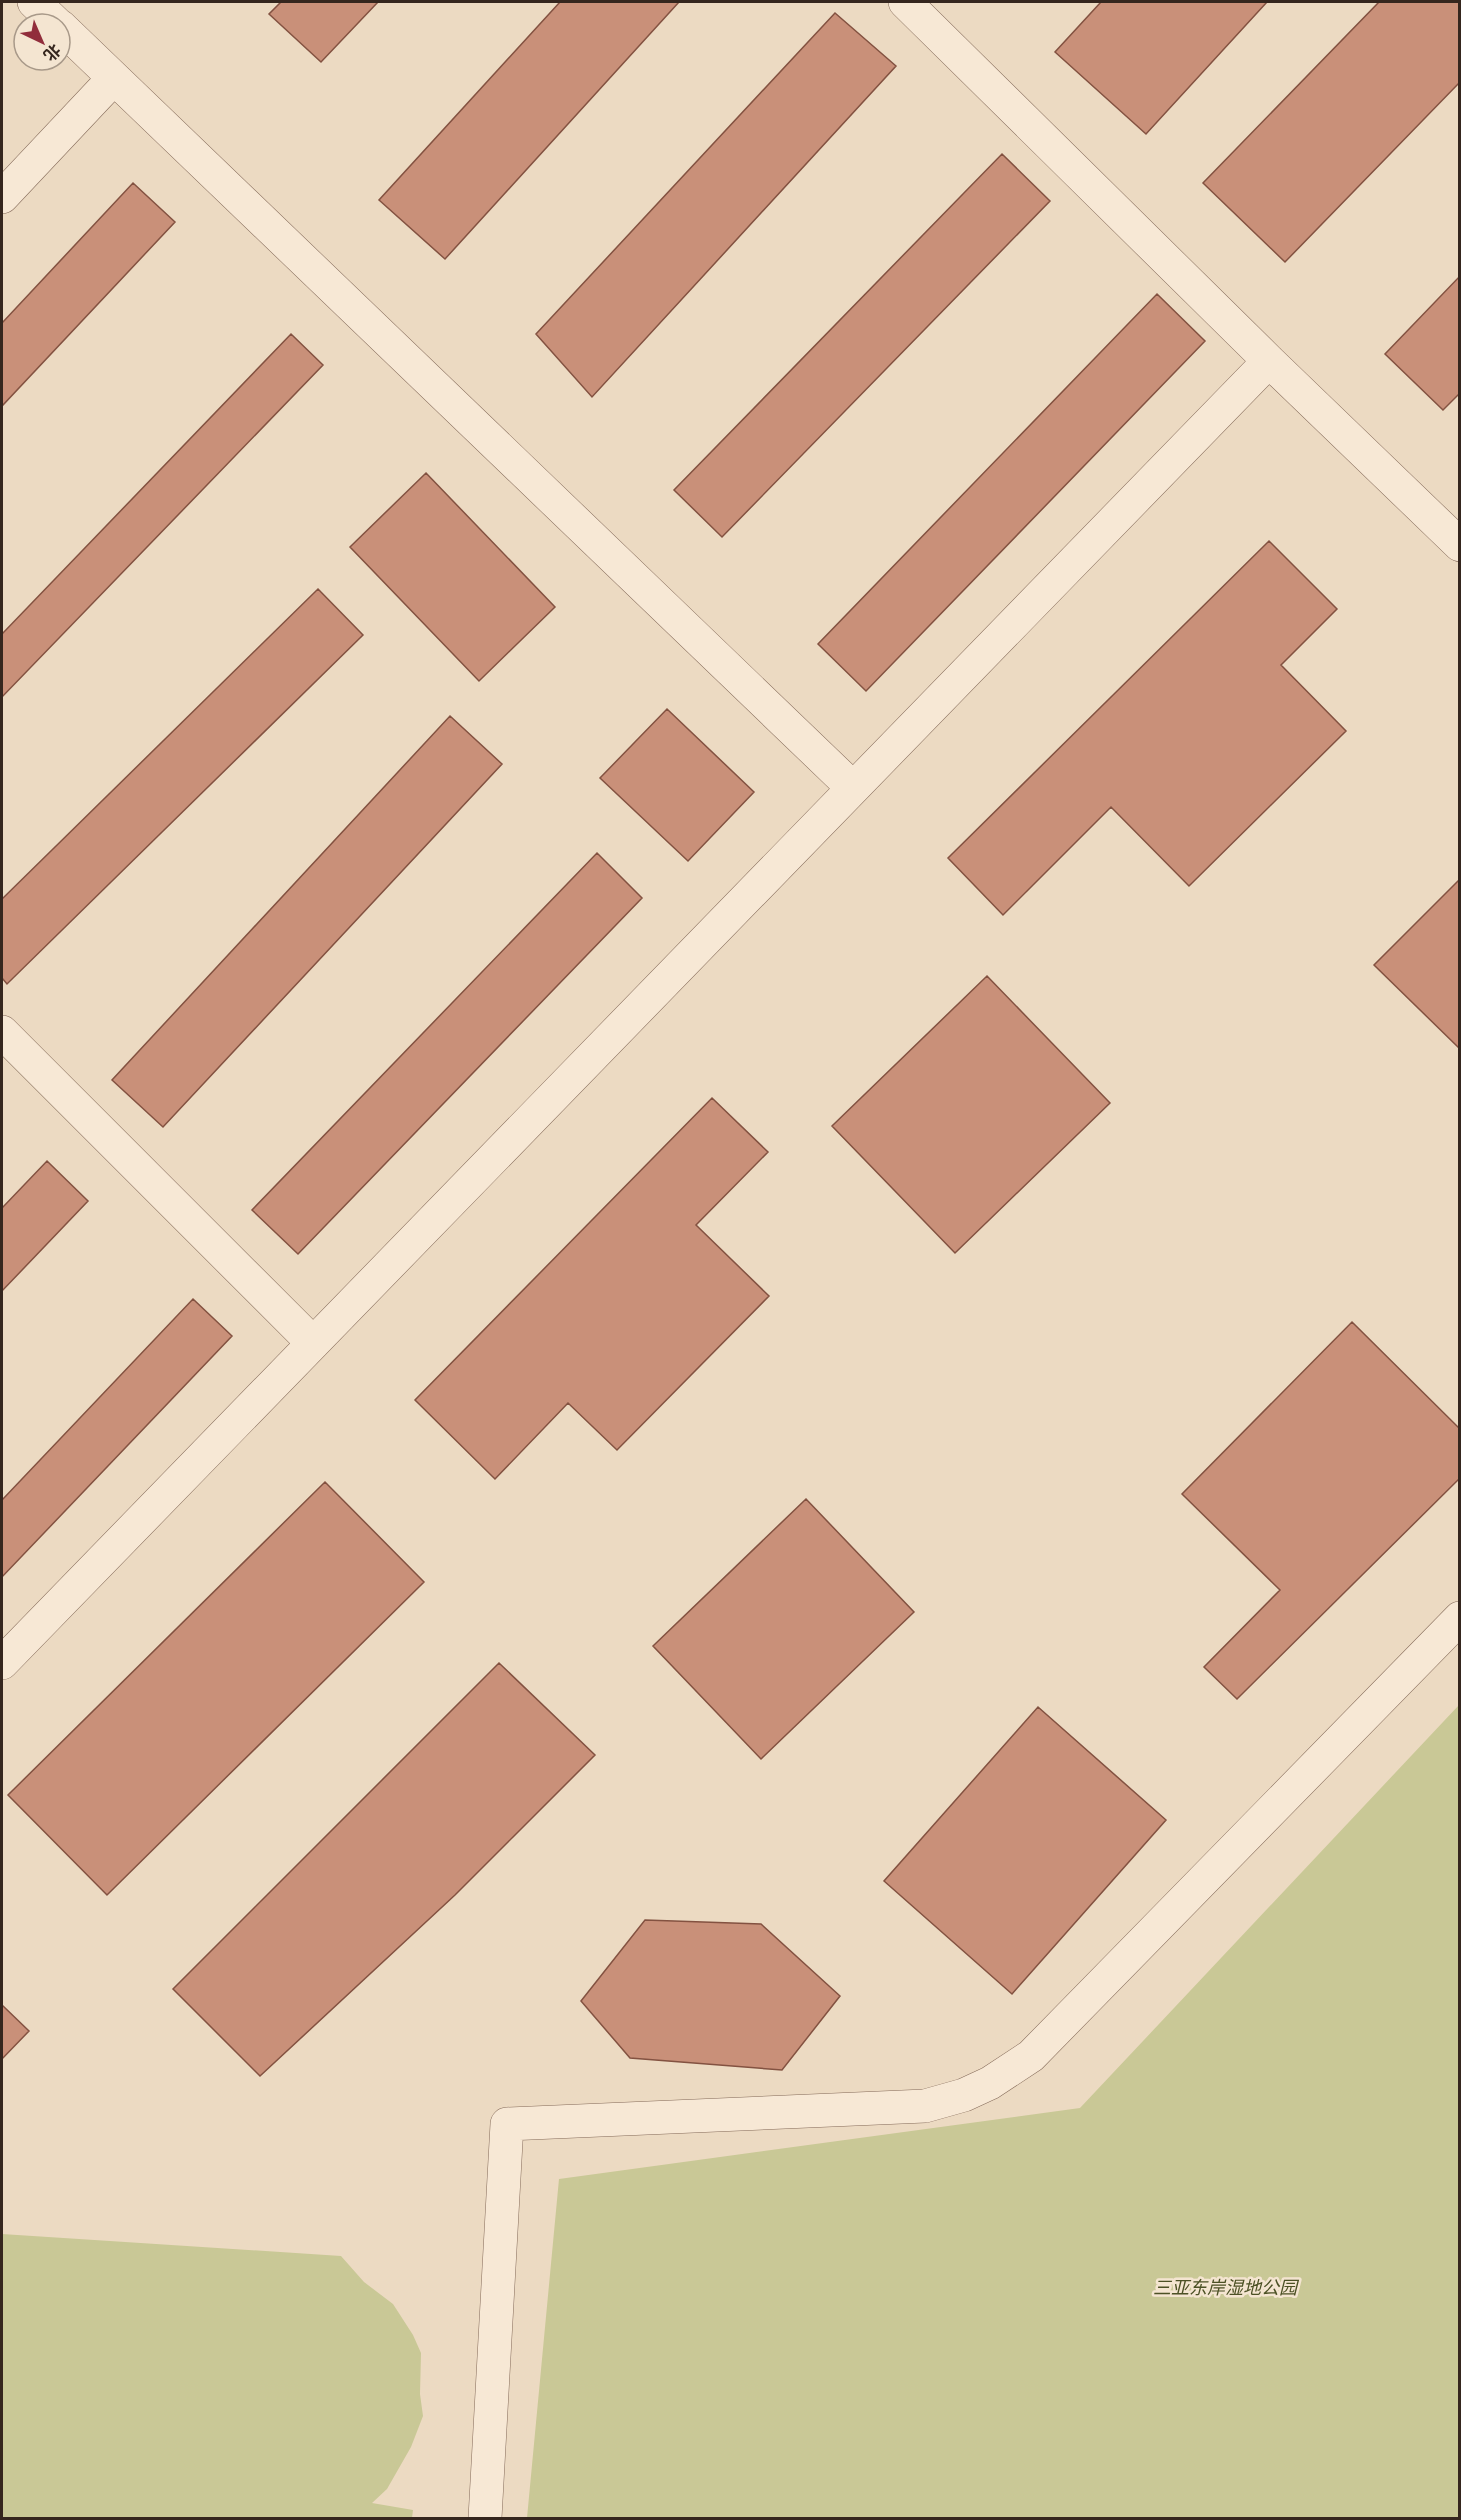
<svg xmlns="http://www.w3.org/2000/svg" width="1461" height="2520" font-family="'Times New Roman','Noto Sans SC',serif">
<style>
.green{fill:#c9c896}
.building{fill:#c99079;stroke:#835241;stroke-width:1.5}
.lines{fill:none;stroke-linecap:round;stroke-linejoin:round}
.minor-casing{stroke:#856b5a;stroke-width:34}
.minor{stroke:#f7e8d5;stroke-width:33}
.labels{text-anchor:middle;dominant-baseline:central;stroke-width:5;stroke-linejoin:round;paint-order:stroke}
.park-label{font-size:18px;font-style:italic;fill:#4c5125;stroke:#f4e5d1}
</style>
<rect width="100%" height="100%" fill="#ecdac2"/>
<!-- green -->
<path class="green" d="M 1459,1705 L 1459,2518 L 527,2518 L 559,2179 L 1080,2108 Z
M 2,2234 L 341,2256 L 364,2282 L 393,2304 L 413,2335 L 421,2353 L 420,2394 L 423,2416 L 411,2447 L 387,2489 L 372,2503 L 413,2510 L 412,2518 L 2,2517 Z"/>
<!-- building -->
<path class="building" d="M 281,2 L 378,2 L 321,62 L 269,14 Z
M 560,2 L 679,2 L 445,259 L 379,200 Z
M 1101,2 L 1267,2 L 1146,134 L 1055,52 Z
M 1379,2 L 1460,2 L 1460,82 L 1285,262 L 1203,183 Z
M 835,13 L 896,66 L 592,397 L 536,334 Z
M 1002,154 L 1050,201 L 722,537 L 674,490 Z
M 133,183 L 175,222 L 2,406 L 2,323 Z
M 1460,276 L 1460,393 L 1443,410 L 1385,354 Z
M 1157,294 L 1205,341 L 866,691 L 818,644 Z
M 291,334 L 323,365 L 2,697 L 2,634 Z
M 426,473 L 555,607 L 479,681 L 350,547 Z
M 1269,541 L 1337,609 L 1281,665 L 1346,731 L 1189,886 L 1111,807 L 1003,915 L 948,858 Z
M 318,589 L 363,635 L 7,984 L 2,978 L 2,899 Z
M 667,709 L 754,792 L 688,861 L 600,778 Z
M 450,716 L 502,764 L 163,1127 L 112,1080 Z
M 597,853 L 642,898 L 298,1254 L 252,1210 Z
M 1460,879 L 1460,1049 L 1374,965 Z
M 987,976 L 1110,1103 L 955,1253 L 832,1126 Z
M 712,1098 L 768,1152 L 696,1225 L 769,1296 L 617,1450 L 568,1403 L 495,1479 L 415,1400 Z
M 47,1161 L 88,1201 L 2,1291 L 2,1208 Z
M 193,1299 L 232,1336 L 2,1577 L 2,1500 Z
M 1352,1322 L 1460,1429 L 1460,1478 L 1237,1699 L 1204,1667 L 1280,1590 L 1182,1494 Z
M 325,1482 L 424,1582 L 107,1895 L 8,1795 Z
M 806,1499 L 914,1612 L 761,1759 L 653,1646 Z
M 499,1663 L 595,1755 L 455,1895 L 260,2076 L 173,1989 Z
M 1038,1707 L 1166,1820 L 1012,1994 L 884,1881 Z
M 645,1920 L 761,1924 L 840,1996 L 782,2070 L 630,2058 L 581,2001 Z
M 2,2005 L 29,2031 L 2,2059 Z"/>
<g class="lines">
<defs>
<path id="minor" d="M 34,2 L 57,24
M 905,2 L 1269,361 L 1460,545
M 60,26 L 853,788
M 2,197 L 114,78
M 2,1032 L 313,1343
M 2,1663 L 1269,361
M 485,2518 L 507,2124 L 925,2106 L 964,2095 L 990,2083 L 1031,2056 L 1460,1618"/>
</defs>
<!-- minor casing -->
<use href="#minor" class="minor-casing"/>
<!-- minor -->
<use href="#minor" class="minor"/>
</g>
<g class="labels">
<!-- park labels -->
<g class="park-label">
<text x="1225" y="2288">三亚东岸湿地公园</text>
</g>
</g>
<!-- border -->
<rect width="1461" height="2520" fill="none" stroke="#35261e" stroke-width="6"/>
<!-- north arrow -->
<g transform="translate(42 42) rotate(136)"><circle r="28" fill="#f4e5d1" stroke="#a89989" stroke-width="1.5"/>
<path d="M0-4.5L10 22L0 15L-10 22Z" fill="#912d3b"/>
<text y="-9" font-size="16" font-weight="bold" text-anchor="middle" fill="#35261e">北</text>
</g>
</svg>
